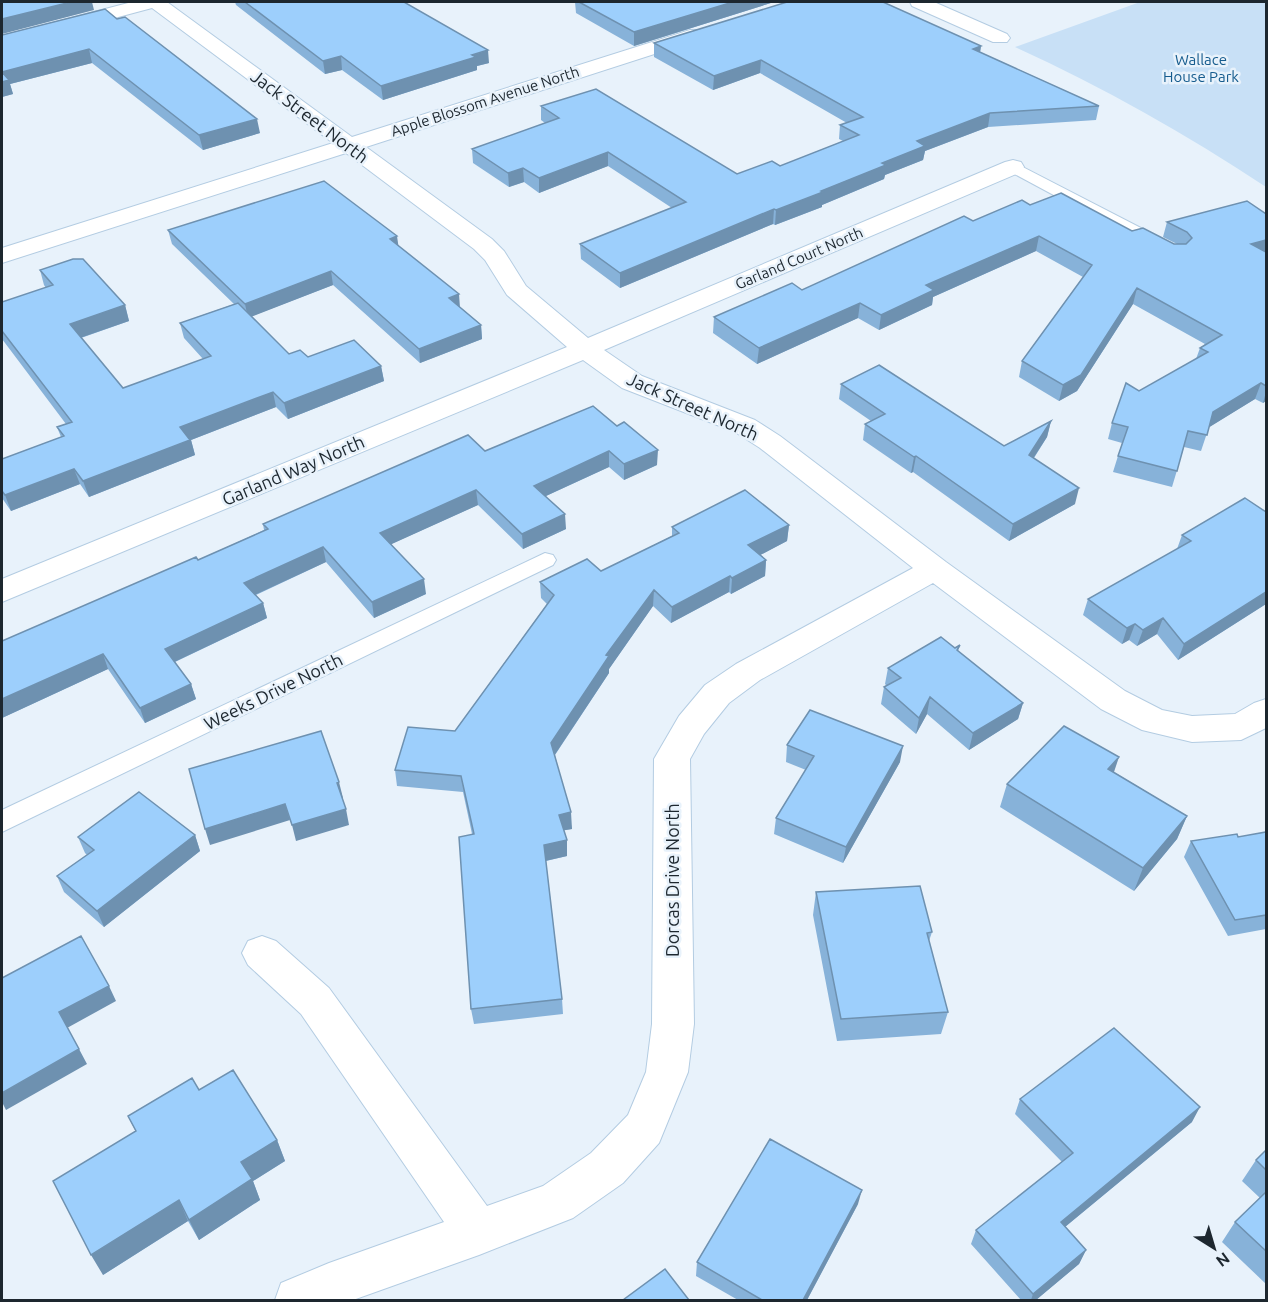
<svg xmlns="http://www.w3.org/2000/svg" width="1268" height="1302" font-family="Ubuntu,sans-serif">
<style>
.green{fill:#c8e0f6}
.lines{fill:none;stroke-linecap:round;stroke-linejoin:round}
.lane-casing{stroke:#b3cce2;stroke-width:2}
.street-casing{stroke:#b3cce2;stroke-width:2}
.lane{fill:#fff;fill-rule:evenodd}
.street{fill:#fff;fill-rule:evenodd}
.wall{fill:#87b2d9}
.shaded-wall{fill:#6e91b0}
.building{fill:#9dcffc;stroke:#6e91b0;stroke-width:1.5}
.labels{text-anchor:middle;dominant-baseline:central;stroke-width:5;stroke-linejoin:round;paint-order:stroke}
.far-park-label{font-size:15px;fill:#165c8e;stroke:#e8f2fb}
.far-street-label{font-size:15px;fill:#1d272f;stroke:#e8f2fb}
.street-label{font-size:18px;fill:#1d272f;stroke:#e8f2fb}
</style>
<rect width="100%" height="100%" fill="#e8f2fb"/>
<!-- green -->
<path class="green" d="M 1140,2 L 1266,2 L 1266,187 C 1186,134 1103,87 1015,47 Z"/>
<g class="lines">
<defs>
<path id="lane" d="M 1013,162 L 1168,242 L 1171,246 L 1168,250 L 1156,250 L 1007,170 L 1005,167 Z
M 545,553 L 553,555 L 556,560 L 553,565 L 2,832 L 2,810 Z"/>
<path id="street" d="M 132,2 L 167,2 L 352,137 L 690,30 L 704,30 L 707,34 L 704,38 L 366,147 L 492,239 L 504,251 L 526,286 L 588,338 L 1005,162 L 1013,160 L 1021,162 L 1024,167 L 1021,172 L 604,350 L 642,376 L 755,420 L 780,436 L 946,562 L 1125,691 L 1162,710 L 1192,716 L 1235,714 L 1254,703 L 1266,699 L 1266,728 L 1241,740 L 1192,742 L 1142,730 L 1101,709 L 933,583 L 760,680 L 729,703 L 704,734 L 690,759 L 694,1024 L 688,1072 L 659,1143 L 623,1183 L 573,1218 L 479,1255 L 353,1300 L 275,1300 L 281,1283 L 329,1263 L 444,1222 L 301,1014 L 248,965 L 242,953 L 248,941 L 262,936 L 276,941 L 329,988 L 487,1206 L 543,1186 L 591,1153 L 628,1115 L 646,1072 L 652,1024 L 654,759 L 679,716 L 705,685 L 736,664 L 913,568 L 760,448 L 735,432 L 622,388 L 583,360 L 2,602 L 2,579 L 567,347 L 507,295 L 485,260 L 474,249 L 346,153 L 2,263 L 2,248 L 333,143 L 152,8 L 2,48 L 2,36 Z
M 910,2 L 934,2 L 1007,34 L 1010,38 L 1007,42 L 993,42 L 912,6 Z"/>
</defs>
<!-- lane casing -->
<use href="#lane" class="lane-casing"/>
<!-- street casing -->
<use href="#street" class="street-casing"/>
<!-- lane -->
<use href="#lane" class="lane"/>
<!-- street -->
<use href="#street" class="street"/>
</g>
<!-- wall -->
<path class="wall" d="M 235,2 L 404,2 L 489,63 L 477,66 L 477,70 L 383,100 L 342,70 L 325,74 L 236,5 Z
M 575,2 L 774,2 L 634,46 L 576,13 Z
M 105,9 L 260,133 L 203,150 L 92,63 L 10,84 L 13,94 L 2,97 L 2,35 Z
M 654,43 L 981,46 L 980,52 L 1099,106 L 1096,120 L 988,127 L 925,151 L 923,160 L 885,175 L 884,179 L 822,205 L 822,207 L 775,225 L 773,224 L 620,288 L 581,259 L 580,244 L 672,208 L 608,166 L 539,193 L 524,182 L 509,187 L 473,163 L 472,149 L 545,123 L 541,120 L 541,106 L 737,174 L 780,166 L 843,141 L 839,139 L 840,125 L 847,123 L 760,73 L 713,90 L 654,57 Z
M 1030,205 L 1132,231 L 1174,244 L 1177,244 L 1163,237 L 1167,222 L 1266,214 L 1266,401 L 1263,403 L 1255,399 L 1209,427 L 1201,451 L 1184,447 L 1172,487 L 1113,472 L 1122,443 L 1108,439 L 1112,423 L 1139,391 L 1196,359 L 1200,348 L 1205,344 L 1133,304 L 1077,391 L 1059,401 L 1019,377 L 1022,361 L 1083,277 L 1036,251 L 933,297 L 932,305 L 879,330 L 858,318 L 757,364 L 713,333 L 714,317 L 802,290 L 973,221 Z
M 168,230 L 398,245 L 460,307 L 481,325 L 482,339 L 420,363 L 333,285 L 252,316 L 289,354 L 381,366 L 384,381 L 288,419 L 276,407 L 191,440 L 195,455 L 89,497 L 80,484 L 11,511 L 2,498 L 2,459 L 61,437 L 57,427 L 66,424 L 2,339 L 2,302 L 46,288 L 44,285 L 40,270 L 125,305 L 129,321 L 81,338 L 123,388 L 203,359 L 184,338 L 180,323 L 234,304 L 172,244 Z
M 841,384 L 1004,446 L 1051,421 L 1047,437 L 1034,458 L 1075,504 L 1009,541 L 913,472 L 911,473 L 863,440 L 865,424 L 871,421 L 839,399 Z
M 593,406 L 657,465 L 624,480 L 609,467 L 546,496 L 566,529 L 523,549 L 478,505 L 391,544 L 426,594 L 374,618 L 326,562 L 256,595 L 263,603 L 267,618 L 175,662 L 191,684 L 196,699 L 145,723 L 108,669 L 2,718 L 198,560 L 264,530 L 263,524 L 485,451 Z
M 1266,512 L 1266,604 L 1178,660 L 1157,634 L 1137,646 L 1129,640 L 1122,644 L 1083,615 L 1088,599 L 1177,549 L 1182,535 Z
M 789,525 L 787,541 L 760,555 L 766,560 L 765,576 L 731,594 L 729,592 L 671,623 L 653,606 L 609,669 L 609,673 L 555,755 L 572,829 L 564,830 L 567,840 L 567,856 L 546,861 L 562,999 L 563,1014 L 474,1024 L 471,1009 L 472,834 L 463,792 L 397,786 L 395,770 L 455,731 L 547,604 L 541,598 L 540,582 L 601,571 L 672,536 L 672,527 Z
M 960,645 L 958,651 L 1023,703 L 1018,719 L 969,750 L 927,714 L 916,734 L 881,704 L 884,687 L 887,686 L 885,684 L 888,668 L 955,648 Z
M 787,745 L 900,762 L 843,863 L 774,834 L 776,818 L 806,770 L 786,762 Z
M 1114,772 L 1187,816 L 1177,839 L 1134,891 L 1000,807 L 1007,784 Z
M 1266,832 L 1266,929 L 1228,936 L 1184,857 L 1191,841 L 1238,837 Z
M 195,835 L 200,851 L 104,927 L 64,892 L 57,876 L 87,855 L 85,853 L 78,837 Z
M 816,892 L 932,932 L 929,941 L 948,1012 L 941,1034 L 837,1041 L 813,915 Z
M 199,1090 L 277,1140 L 285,1161 L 253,1181 L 260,1200 L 199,1240 L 188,1221 L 103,1275 L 136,1132 L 128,1116 Z
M 1020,1099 L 1192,1122 L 1065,1227 L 1086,1250 L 1079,1264 L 1036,1300 L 1021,1300 L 971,1244 L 976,1230 L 1062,1162 L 1015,1114 Z
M 1266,1150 L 1266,1284 L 1222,1242 L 1235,1222 L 1260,1198 L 1242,1181 L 1256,1160 Z
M 858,1204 L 807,1300 L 738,1300 L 696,1276 L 697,1262 Z"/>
<!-- shaded-wall -->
<path class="shaded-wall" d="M 71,2 L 92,2 L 94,10 L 2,34 L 2,19 Z
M 733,2 L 774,2 L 634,46 L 634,32 Z
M 981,46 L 979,59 L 973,49 Z
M 89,49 L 92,63 L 10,84 L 13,94 L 2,97 L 2,72 Z
M 488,50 L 489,63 L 477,66 L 477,70 L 383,100 L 381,86 Z
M 341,56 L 342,70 L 325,74 L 323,61 Z
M 761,60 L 760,73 L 713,90 L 714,76 Z
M 990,113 L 988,127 L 925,151 L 923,160 L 885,175 L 884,179 L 822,205 L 822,207 L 775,225 L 776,210 L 821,191 L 882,163 L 917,141 Z
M 257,119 L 260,133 L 203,150 L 199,135 Z
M 608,152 L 608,166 L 539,193 L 539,178 Z
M 523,168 L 524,182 L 509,187 L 508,173 Z
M 774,209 L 773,224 L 620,288 L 620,273 Z
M 397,236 L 399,250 L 390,239 Z
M 1039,236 L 1036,251 L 933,297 L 932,305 L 879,330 L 881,315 L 926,285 Z
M 1266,240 L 1266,254 L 1251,244 Z
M 331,271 L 333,285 L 248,318 L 245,304 Z
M 1137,288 L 1133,304 L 1077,391 L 1059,401 L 1063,385 Z
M 459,294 L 460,308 L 449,298 Z
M 860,303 L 858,318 L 757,364 L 759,348 Z
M 125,305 L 129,321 L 74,340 L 70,324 Z
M 481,325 L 482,339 L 420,363 L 419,349 Z
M 381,366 L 384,381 L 288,419 L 284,403 Z
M 1261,383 L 1255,399 L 1208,428 L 1213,412 Z
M 273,392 L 276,407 L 191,440 L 195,455 L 89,497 L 83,481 L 180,427 Z
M 1266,392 L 1266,401 L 1263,403 Z
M 1051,421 L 1047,437 L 1025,471 L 1029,455 Z
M 658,450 L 657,465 L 624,480 L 624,464 Z
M 609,451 L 609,467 L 535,501 L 534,486 Z
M 916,456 L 913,472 L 911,473 L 914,457 Z
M 74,469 L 80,484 L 11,511 L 5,495 Z
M 1079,488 L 1075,504 L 1009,541 L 1013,524 Z
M 476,490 L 478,505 L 383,548 L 380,533 Z
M 565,514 L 566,529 L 523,549 L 522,534 Z
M 789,525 L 787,541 L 747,562 L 748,545 Z
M 323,547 L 326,562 L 248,598 L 244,583 Z
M 766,560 L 765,576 L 731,594 L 732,578 Z
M 730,576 L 729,592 L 671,623 L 672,607 Z
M 424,579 L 426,594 L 374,618 L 372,602 Z
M 654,590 L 653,606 L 609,669 L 609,673 L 552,759 L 551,743 L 606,655 Z
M 1266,592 L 1266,604 L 1178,660 L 1184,644 Z
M 263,603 L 267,618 L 170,664 L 165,649 Z
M 1163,618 L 1157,634 L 1137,646 L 1143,630 Z
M 1135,624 L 1129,640 L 1122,644 L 1127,628 Z
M 103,654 L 108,669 L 2,718 L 2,699 Z
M 191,684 L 196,699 L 145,723 L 140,708 Z
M 930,697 L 927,714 L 916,734 L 919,718 Z
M 1023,703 L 1018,719 L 969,750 L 973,733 Z
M 903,746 L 900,762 L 843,863 L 846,847 Z
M 1119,757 L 1111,781 L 1108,769 Z
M 339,782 L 343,798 L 340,799 L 337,783 Z
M 285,804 L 290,820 L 210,845 L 205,829 Z
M 346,809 L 349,825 L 296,841 L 292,825 Z
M 571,812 L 572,829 L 560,831 L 559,815 Z
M 1187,816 L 1177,839 L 1134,891 L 1143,868 Z
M 195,835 L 200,851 L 104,927 L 97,911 Z
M 567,840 L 567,856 L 545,861 L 544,845 Z
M 109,986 L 116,1001 L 67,1028 L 59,1012 Z
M 79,1049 L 87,1064 L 6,1110 L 2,1102 L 2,1093 Z
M 1200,1107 L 1192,1122 L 1054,1236 L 1061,1222 Z
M 277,1140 L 285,1161 L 253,1181 L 260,1200 L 199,1240 L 189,1220 L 241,1162 Z
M 862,1190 L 858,1204 L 807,1300 L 803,1300 Z
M 179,1200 L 188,1221 L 103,1275 L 91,1255 Z
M 1086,1250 L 1079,1264 L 1036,1300 L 1031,1300 L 1033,1294 Z"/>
<!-- building -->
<path class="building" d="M 2,2 L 71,2 L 2,19 Z
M 245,2 L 404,2 L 488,50 L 472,55 L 476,57 L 381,86 L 341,56 L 323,61 Z
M 579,2 L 733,2 L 634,32 Z
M 787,2 L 883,2 L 981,46 L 973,49 L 1099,106 L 990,113 L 917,141 L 925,146 L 882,163 L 886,165 L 821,191 L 823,192 L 776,210 L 774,209 L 620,273 L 580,244 L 686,202 L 608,152 L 539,178 L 523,168 L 508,173 L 472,149 L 559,118 L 541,106 L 596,89 L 737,174 L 772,161 L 780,166 L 859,135 L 840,125 L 863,117 L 761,60 L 714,76 L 654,43 Z
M 105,9 L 117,19 L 125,17 L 257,119 L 199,135 L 89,49 L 2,72 L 2,35 Z
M 2,72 L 9,80 L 2,82 Z
M 324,181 L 397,236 L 390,239 L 459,294 L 449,298 L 481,325 L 419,349 L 331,271 L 245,304 L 168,230 Z
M 1061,193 L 1132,231 L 1143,228 L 1174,244 L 1186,244 L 1192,238 L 1187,232 L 1167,222 L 1247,201 L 1266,214 L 1266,240 L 1251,244 L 1266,252 L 1266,386 L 1261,383 L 1213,412 L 1207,435 L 1188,431 L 1177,471 L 1118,456 L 1128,427 L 1112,423 L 1126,383 L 1139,391 L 1208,352 L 1200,348 L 1222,335 L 1137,288 L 1081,375 L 1063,385 L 1022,361 L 1092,265 L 1039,236 L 926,285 L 934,290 L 881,315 L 860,303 L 759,348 L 714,317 L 792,283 L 802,290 L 964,216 L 973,221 L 1022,200 L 1030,205 Z
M 73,259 L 83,259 L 125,305 L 70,324 L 123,388 L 211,356 L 180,323 L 238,303 L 289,354 L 300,350 L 308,357 L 354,340 L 381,366 L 284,403 L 273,392 L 180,427 L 190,440 L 83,481 L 74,469 L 5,495 L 2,491 L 2,459 L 64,436 L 57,427 L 72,422 L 2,331 L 2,302 L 53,285 L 40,270 Z
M 879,365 L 1004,446 L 1051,421 L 1029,455 L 1079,488 L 1013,524 L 916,456 L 914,457 L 865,424 L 885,414 L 841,384 Z
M 593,406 L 617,426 L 624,422 L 658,450 L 624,464 L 609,451 L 534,486 L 565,514 L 522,534 L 476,490 L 380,533 L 424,579 L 372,602 L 323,547 L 244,583 L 263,603 L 165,649 L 191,684 L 140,708 L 103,654 L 2,699 L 2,641 L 196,557 L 198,560 L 268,529 L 263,524 L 468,435 L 485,451 Z
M 745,490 L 789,525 L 748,545 L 766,560 L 732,578 L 730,576 L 672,607 L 654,590 L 606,655 L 609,656 L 551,743 L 571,812 L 559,815 L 567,840 L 544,845 L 562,999 L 471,1009 L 459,837 L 474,834 L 461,776 L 395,770 L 408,727 L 455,731 L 554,595 L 540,582 L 587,559 L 601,571 L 679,533 L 672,527 Z
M 1245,498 L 1266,512 L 1266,592 L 1184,644 L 1163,618 L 1143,630 L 1135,624 L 1127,628 L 1088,599 L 1191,541 L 1182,535 Z
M 941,637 L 955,648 L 960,645 L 957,650 L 1023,703 L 973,733 L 930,697 L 919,718 L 884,687 L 901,678 L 888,668 Z
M 810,710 L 903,746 L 846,847 L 776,818 L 814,756 L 787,745 Z
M 1064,726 L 1119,757 L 1108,769 L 1187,816 L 1143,868 L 1007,784 Z
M 321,731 L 339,782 L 337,783 L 346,809 L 292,825 L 285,804 L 205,829 L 189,769 Z
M 139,792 L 195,835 L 97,911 L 57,876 L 94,850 L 78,837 Z
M 1266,832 L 1266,915 L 1235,920 L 1191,841 L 1237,834 L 1238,837 Z
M 920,886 L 932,932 L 927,933 L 948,1012 L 841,1019 L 816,892 Z
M 81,936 L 109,986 L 59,1012 L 79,1049 L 2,1093 L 2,978 Z
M 1114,1028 L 1200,1107 L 1061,1222 L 1086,1250 L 1033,1294 L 976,1230 L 1073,1153 L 1020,1099 Z
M 233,1070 L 277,1140 L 241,1162 L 252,1179 L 189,1220 L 179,1200 L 91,1255 L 53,1181 L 136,1131 L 128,1116 L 192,1078 L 199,1090 Z
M 770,1139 L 862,1190 L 803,1300 L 762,1300 L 697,1262 Z
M 1266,1150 L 1266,1170 L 1256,1160 Z
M 1266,1192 L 1266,1251 L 1235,1222 Z
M 665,1269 L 689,1300 L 623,1300 Z"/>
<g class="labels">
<!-- far-park labels -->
<g class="far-park-label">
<text x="1201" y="59">Wallace<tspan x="1201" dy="17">House Park</tspan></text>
</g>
<!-- far-street labels -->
<g class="far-street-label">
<text transform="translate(485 101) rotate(-18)">Apple Blossom Avenue North</text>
<text transform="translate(799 258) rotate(-23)">Garland Court North</text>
</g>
<!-- street labels -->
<g class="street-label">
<text transform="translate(310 116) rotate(37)">Jack Street North</text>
<text transform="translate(693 406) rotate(24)">Jack Street North</text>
<text transform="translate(293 470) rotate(-23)">Garland Way North</text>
<text transform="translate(273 691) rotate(-26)">Weeks Drive North</text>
<text transform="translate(672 880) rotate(-90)">Dorcas Drive North</text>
</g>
</g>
<!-- border -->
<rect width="1268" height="1302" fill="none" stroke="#1d272f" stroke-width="6"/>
<!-- north arrow -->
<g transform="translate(1214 1248) rotate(143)" stroke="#e8f2fb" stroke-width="4.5" paint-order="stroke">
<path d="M0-4.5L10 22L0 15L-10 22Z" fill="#1d272f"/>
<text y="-9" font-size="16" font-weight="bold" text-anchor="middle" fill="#1d272f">N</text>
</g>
</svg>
